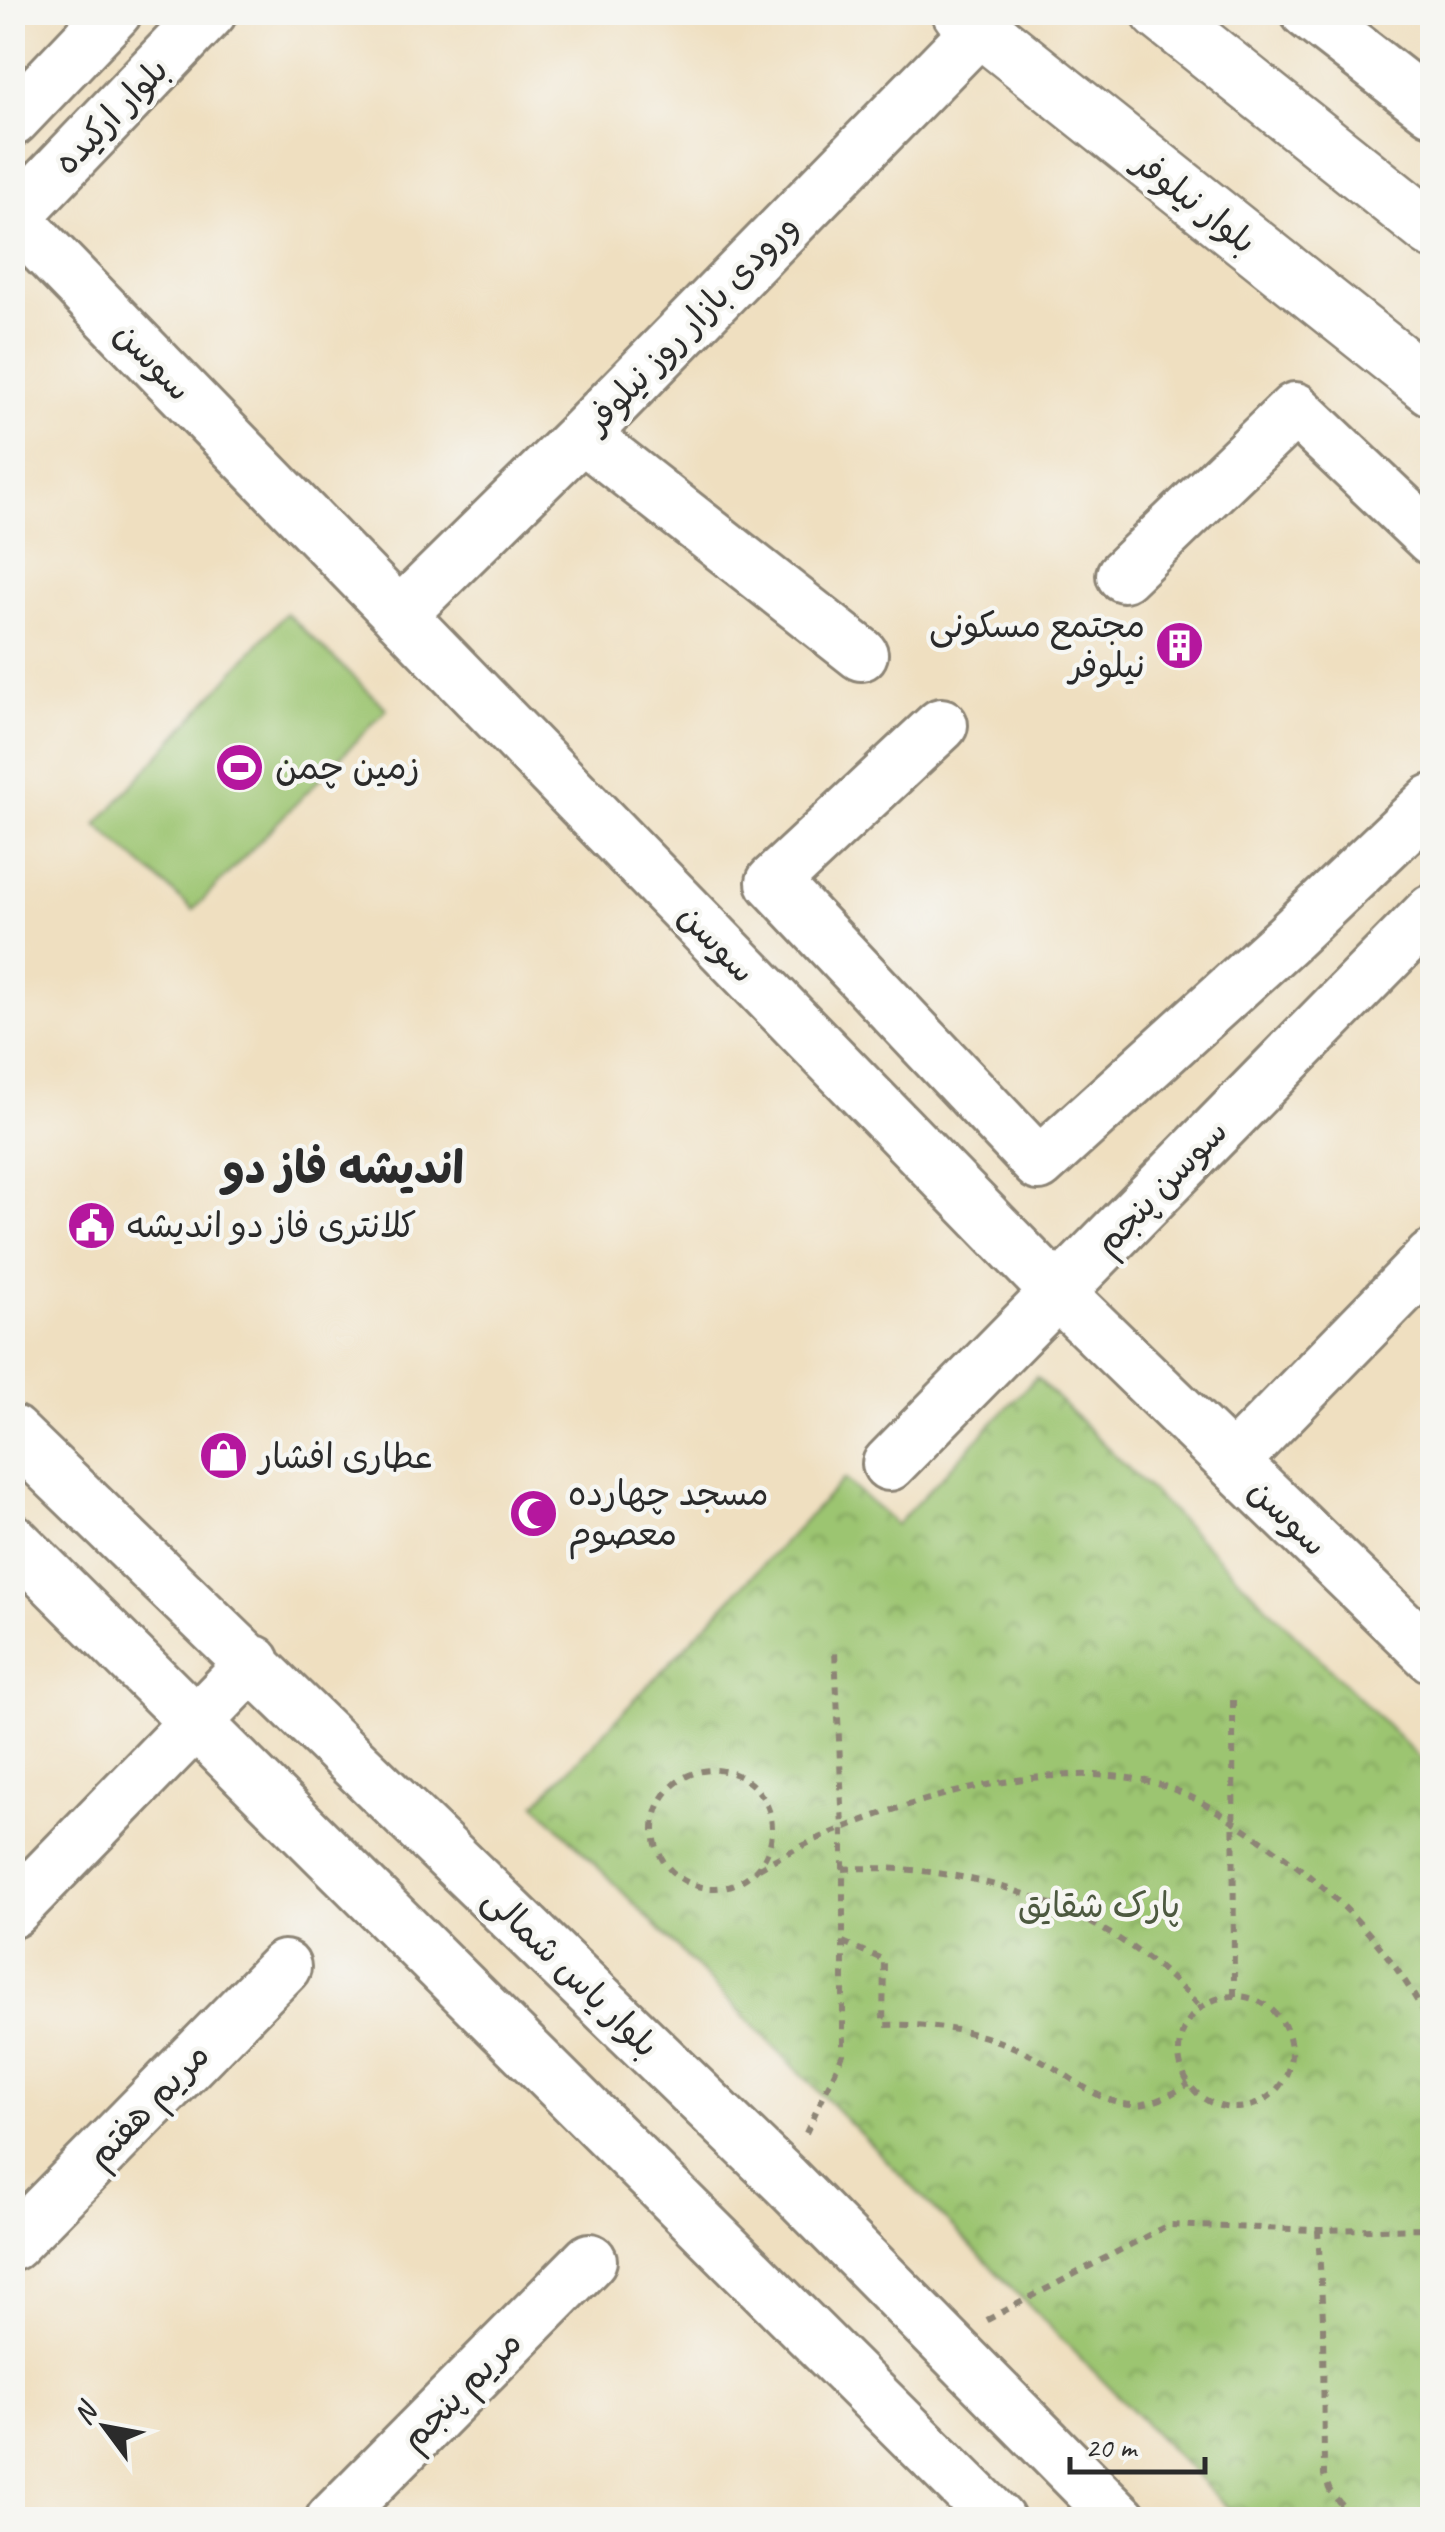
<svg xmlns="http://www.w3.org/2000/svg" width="1445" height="2532" font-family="Caveat,'Playpen Sans Arabic',sans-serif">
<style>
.grass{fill:#9cc571;stroke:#64784e;stroke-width:2.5}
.park{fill:url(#park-crowns);stroke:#64784e;stroke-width:2.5}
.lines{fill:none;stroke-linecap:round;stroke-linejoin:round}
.minor-casing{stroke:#8d8576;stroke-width:58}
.major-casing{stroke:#8d8576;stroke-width:60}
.path{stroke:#8d8576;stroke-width:6;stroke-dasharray:8 8;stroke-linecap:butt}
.minor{stroke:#fff;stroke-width:52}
.major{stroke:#fff;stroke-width:55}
.labels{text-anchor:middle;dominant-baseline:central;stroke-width:9;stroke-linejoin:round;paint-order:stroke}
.street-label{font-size:35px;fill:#2b2b2b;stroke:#f6f6f2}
.poi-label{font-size:35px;fill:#2b2b2b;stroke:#f6f6f2;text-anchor:start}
.park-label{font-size:35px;fill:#4d5940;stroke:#f6f6f2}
.district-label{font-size:45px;font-weight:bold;fill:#2b2b2b;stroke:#f6f6f2}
</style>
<defs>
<pattern id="park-crowns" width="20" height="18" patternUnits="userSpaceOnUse" patternTransform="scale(2.5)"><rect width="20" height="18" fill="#9cc571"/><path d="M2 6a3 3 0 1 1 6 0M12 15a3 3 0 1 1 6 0" fill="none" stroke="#7fa05d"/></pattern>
</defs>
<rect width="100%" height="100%" fill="#f6f6f2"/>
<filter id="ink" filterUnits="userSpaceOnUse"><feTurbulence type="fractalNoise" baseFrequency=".01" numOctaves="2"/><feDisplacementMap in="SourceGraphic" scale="20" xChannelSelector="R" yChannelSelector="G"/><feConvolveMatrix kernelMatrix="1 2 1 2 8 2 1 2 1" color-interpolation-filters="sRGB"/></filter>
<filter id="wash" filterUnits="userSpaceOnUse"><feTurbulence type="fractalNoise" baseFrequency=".0048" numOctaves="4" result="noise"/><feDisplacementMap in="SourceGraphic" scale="40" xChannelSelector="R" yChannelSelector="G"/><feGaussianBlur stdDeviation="2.25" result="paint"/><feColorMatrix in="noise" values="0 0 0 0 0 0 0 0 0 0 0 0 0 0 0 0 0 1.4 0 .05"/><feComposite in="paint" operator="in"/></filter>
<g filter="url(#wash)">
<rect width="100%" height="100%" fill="#efdfc0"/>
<!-- grass -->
<path class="grass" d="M 286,613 L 387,709 L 193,910 L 97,825 Z"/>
<!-- park -->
<path class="park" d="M 1036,1377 L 1432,1770 L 1432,2519 L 1239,2519 L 536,1804 L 844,1479 L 896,1525 Z"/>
</g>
<g filter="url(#ink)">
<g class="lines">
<defs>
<path id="minor" d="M 1307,12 L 1432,109
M 12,120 L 115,12
M 14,218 L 1058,1293 L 1432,1656
M 12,219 L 210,12
M 582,435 L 861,654
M 1123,575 L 1295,409 L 1432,539
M 399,615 L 582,435 L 980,28
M 941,725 L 773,882 L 1039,1164 L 1286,940 L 1432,801
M 12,1432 L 785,2180 L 1121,2520
M 1232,1462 L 1432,1257
M 889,1464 L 1432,911
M 12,1540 L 998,2520
M 12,1911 L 254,1662
M 12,2244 L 284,1967
M 332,2520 L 590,2260"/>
<path id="major" d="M 960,12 L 1432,388
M 1159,12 L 1432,230"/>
</defs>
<!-- minor casing -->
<use href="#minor" class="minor-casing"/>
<!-- major casing -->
<use href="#major" class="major-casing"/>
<!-- path -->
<path class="path" d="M 1233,1700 L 1234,1996
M654 1829a59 59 0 1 1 118 0a59 59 0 1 1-118 0Z
M 759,1868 C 859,1812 1031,1756 1146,1781 C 1183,1789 1217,1810 1248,1831 C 1329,1885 1388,1941 1432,2028
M 843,1869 C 972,1861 1114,1910 1201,2008
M 843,1942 L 884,1960 L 883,2025 C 943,2023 995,2034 1048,2064 C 1072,2078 1096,2099 1124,2104 C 1147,2109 1170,2095 1189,2084
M1179 2052a56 56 0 1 1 112 0a56 56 0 1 1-112 0Z
M 806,2133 L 843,2054 L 843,1828 L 835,1651
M 1318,2230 L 1323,2319 L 1324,2476 L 1330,2491 L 1354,2520
M 987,2320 L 1168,2225 L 1318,2230 L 1432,2228"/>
<!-- minor -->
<use href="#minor" class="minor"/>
<!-- major -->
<use href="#major" class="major"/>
</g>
</g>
<!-- icons -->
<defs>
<symbol id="building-disc" viewBox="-11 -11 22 22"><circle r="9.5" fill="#b5179e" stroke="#f6f6f2"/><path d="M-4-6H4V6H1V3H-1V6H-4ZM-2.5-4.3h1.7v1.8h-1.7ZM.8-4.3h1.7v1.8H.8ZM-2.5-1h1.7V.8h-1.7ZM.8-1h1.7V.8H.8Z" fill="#fff"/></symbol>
<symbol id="stadium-disc" viewBox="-11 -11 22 22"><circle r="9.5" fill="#b5179e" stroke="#f6f6f2"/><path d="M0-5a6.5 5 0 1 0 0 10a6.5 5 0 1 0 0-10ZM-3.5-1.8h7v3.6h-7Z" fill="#fff"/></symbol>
<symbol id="civic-disc" viewBox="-11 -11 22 22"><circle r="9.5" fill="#b5179e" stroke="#f6f6f2"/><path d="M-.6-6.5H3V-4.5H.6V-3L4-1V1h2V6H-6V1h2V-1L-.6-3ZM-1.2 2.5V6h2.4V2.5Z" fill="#fff"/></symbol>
<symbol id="shop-disc" viewBox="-11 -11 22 22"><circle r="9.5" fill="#b5179e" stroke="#f6f6f2"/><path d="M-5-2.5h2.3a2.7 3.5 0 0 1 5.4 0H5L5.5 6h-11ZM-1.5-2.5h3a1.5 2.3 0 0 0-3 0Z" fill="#fff"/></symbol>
<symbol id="mosque-disc" viewBox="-11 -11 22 22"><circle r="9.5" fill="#b5179e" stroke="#f6f6f2"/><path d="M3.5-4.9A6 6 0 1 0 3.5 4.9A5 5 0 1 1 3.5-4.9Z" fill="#fff"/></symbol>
</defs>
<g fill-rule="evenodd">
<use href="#building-disc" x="1152" y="618" width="55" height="55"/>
<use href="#stadium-disc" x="212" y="740" width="55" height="55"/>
<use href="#civic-disc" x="64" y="1198" width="55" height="55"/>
<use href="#shop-disc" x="196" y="1428" width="55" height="55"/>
<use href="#mosque-disc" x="506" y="1486" width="55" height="55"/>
</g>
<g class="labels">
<!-- street labels -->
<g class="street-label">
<text transform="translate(111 116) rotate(-46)">بلوار ارکیده</text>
<text transform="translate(1195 202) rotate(38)">بلوار نیلوفر</text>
<text transform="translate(691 323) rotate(-46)">ورودی بازار روز نیلوفر</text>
<text transform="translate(153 361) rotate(46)">سوسن</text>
<text transform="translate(717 943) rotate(46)">سوسن</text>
<text transform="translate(1161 1187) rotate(-46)">سوسن پنجم</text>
<text transform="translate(1288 1517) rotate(44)">سوسن</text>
<text transform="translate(571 1972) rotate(44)">بلوار یاس شمالی</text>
<text transform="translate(148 2105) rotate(-46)">مریم هفتم</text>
<text transform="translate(461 2390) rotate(-45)">مریم پنجم</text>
</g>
<!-- poi labels -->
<g class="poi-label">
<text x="1145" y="625" text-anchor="end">مجتمع مسکونی<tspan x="1145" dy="40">نیلوفر</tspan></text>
<text x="275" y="767">زمین چمن</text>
<text x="126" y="1225">کلانتری فاز دو اندیشه</text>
<text x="259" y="1456">عطاری افشار</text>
<text x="568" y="1493">مسجد چهارده<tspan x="568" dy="40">معصوم</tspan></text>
</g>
<!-- park labels -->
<g class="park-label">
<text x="1099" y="1905">پارک شقایق</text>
</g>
<!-- district labels -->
<g class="district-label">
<text x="343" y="1168">اندیشه فاز دو</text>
</g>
</g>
<!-- margin -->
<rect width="1445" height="2532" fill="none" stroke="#f6f6f2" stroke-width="50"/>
<!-- north arrow -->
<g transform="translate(105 2427) rotate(302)" stroke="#f6f6f2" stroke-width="8" paint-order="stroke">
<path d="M0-8L18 38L0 25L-18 38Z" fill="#2b2b2b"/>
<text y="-15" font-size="28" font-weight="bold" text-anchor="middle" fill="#2b2b2b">N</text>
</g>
<!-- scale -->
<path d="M1070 2457v15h135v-15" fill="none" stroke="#2b2b2b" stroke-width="5"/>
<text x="1085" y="2457" font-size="30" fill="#2b2b2b" stroke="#f6f6f2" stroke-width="8" paint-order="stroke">20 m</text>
</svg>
